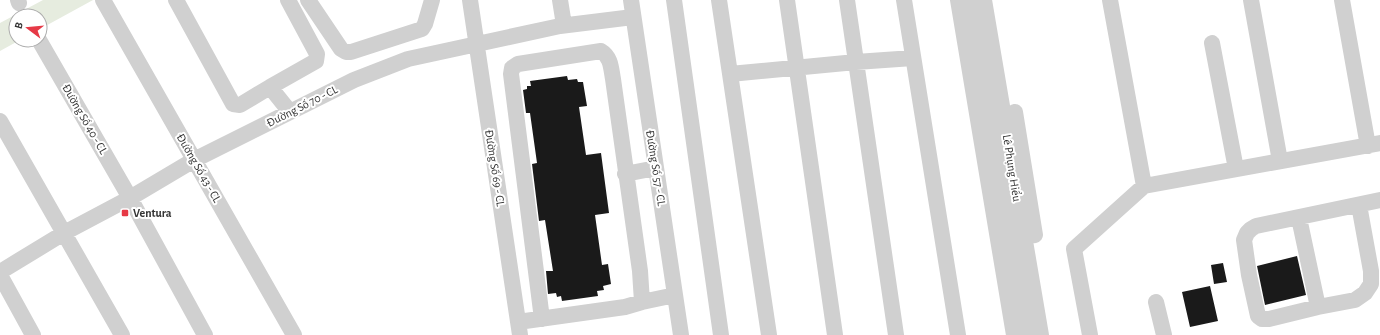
<svg xmlns="http://www.w3.org/2000/svg" width="1380" height="335" font-family="'Alegreya Sans',sans-serif">
<style>
.green{fill:#e6ecdf}
.building{fill:#1a1a1a}
.lines{fill:none;stroke-linecap:round;stroke-linejoin:round}
.minor{stroke:#d0d0d0;stroke-width:16}
.poi-dot{fill:#e63946;stroke:#fff;stroke-width:1.5}
.labels{text-anchor:middle;dominant-baseline:central;stroke-width:4;stroke-linejoin:round;paint-order:stroke}
.street-label{font-size:12px;fill:#333;stroke:#fff}
.poi-label{font-size:12px;font-weight:bold;fill:#333;stroke:#fff;text-anchor:start}
</style>
<rect width="100%" height="100%" fill="#fff"/>
<!-- green -->
<path class="green" d="M 43,0 L 93,0 L 40,29 L 40,16 L 16,16 L 16,40 L 20,40 L 0,51 L 0,23 Z"/>
<!-- building -->
<path class="building" d="M 567,76 L 568,80 L 577,79 L 578,82 L 583,82 L 587,106 L 579,107 L 586,155 L 601,153 L 609,213 L 595,215 L 602,265 L 608,264 L 611,284 L 603,286 L 604,290 L 597,291 L 598,296 L 562,301 L 561,296 L 557,297 L 556,293 L 548,294 L 546,271 L 553,271 L 545,220 L 539,221 L 532,164 L 537,163 L 530,113 L 526,113 L 523,90 L 527,89 L 527,86 L 531,86 L 530,81 Z
M 1297,256 L 1306,295 L 1265,305 L 1257,266 Z
M 1223,263 L 1227,282 L 1214,284 L 1211,265 Z
M 1210,286 L 1218,321 L 1190,327 L 1182,292 Z"/>
<g class="lines">
<!-- minor -->
<path class="minor" d="M 18,0 L 19,3
M 103,0 L 294,335
M 176,0 L 233,104 L 240,105 L 270,87 L 290,112
M 308,0 L 341,49 L 346,52 L 351,52 L 422,29 L 425,24 L 432,0
M 470,0 L 520,335
M 560,0 L 564,25
M 631,0 L 681,335
M 674,0 L 721,335
M 719,0 L 769,335
M 787,0 L 835,335
M 847,0 L 896,335
M 904,0 L 958,335
M 958,0 L 1014,335
M 971,0 L 1012,238 L 1027,335
M 984,0 L 1041,335
M 1110,0 L 1144,186 L 1380,143
M 1251,0 L 1280,161
M 1342,0 L 1368,146
M 39,40 L 130,198 L 205,335
M 1212,43 L 1236,169
M 730,74 L 856,62 L 913,58
M 270,87 L 316,61 L 317,54 L 288,0
M 0,121 L 122,335
M 625,174 L 656,168
M 1299,218 L 1318,307 L 1355,300 L 1365,293 L 1371,284 L 1371,271 L 1359,205
M 1013,238 L 1035,235 L 1015,112
M 0,272 L 64,233 L 130,198 L 194,160 L 354,80 L 408,59 L 560,26 L 633,17
M 0,275 L 33,335
M 642,302 L 675,295
M 1156,302 L 1164,335
M 1318,307 L 1269,319 L 1262,319 L 1258,316 L 1249,275 L 1244,240 L 1247,233 L 1251,229 L 1256,226 L 1380,200
M 518,322 L 625,307 L 642,302 L 640,271 L 613,79 C 611,68 611,57 601,51 L 518,64 L 512,68 L 511,74 L 542,319
M 1090,335 L 1074,249 L 1144,186"/>
</g>
<!-- markers -->
<rect class="poi-dot" x="121" y="209" width="8" height="8" rx="2"/>
<g class="labels">
<!-- street labels -->
<g class="street-label">
<text transform="translate(302 106) rotate(-27)">Đường Số 70 - CL</text>
<text transform="translate(85 119) rotate(60)">Đường Số 40 - CL</text>
<text transform="translate(199 168) rotate(60)">Đường Số 43 - CL</text>
<text transform="translate(495 168) rotate(81)">Đường Số 69 - CL</text>
<text transform="translate(656 168) rotate(81)">Đường Số 57 - CL</text>
<text transform="translate(1012 168) rotate(81)">Lê Phụng Hiểu</text>
</g>
<!-- poi labels -->
<g class="poi-label">
<text x="133" y="213">Ventura</text>
</g>
</g>
<!-- north arrow -->
<g transform="translate(28 28) rotate(286)"><circle r="19" fill="#ffffff" stroke="#adadad"/>
<path d="M0-3L7 15L0 10L-7 15Z" fill="#e63946"/>
<text y="-6" font-size="11" font-weight="bold" text-anchor="middle" fill="#333333">B</text>
</g>
</svg>
